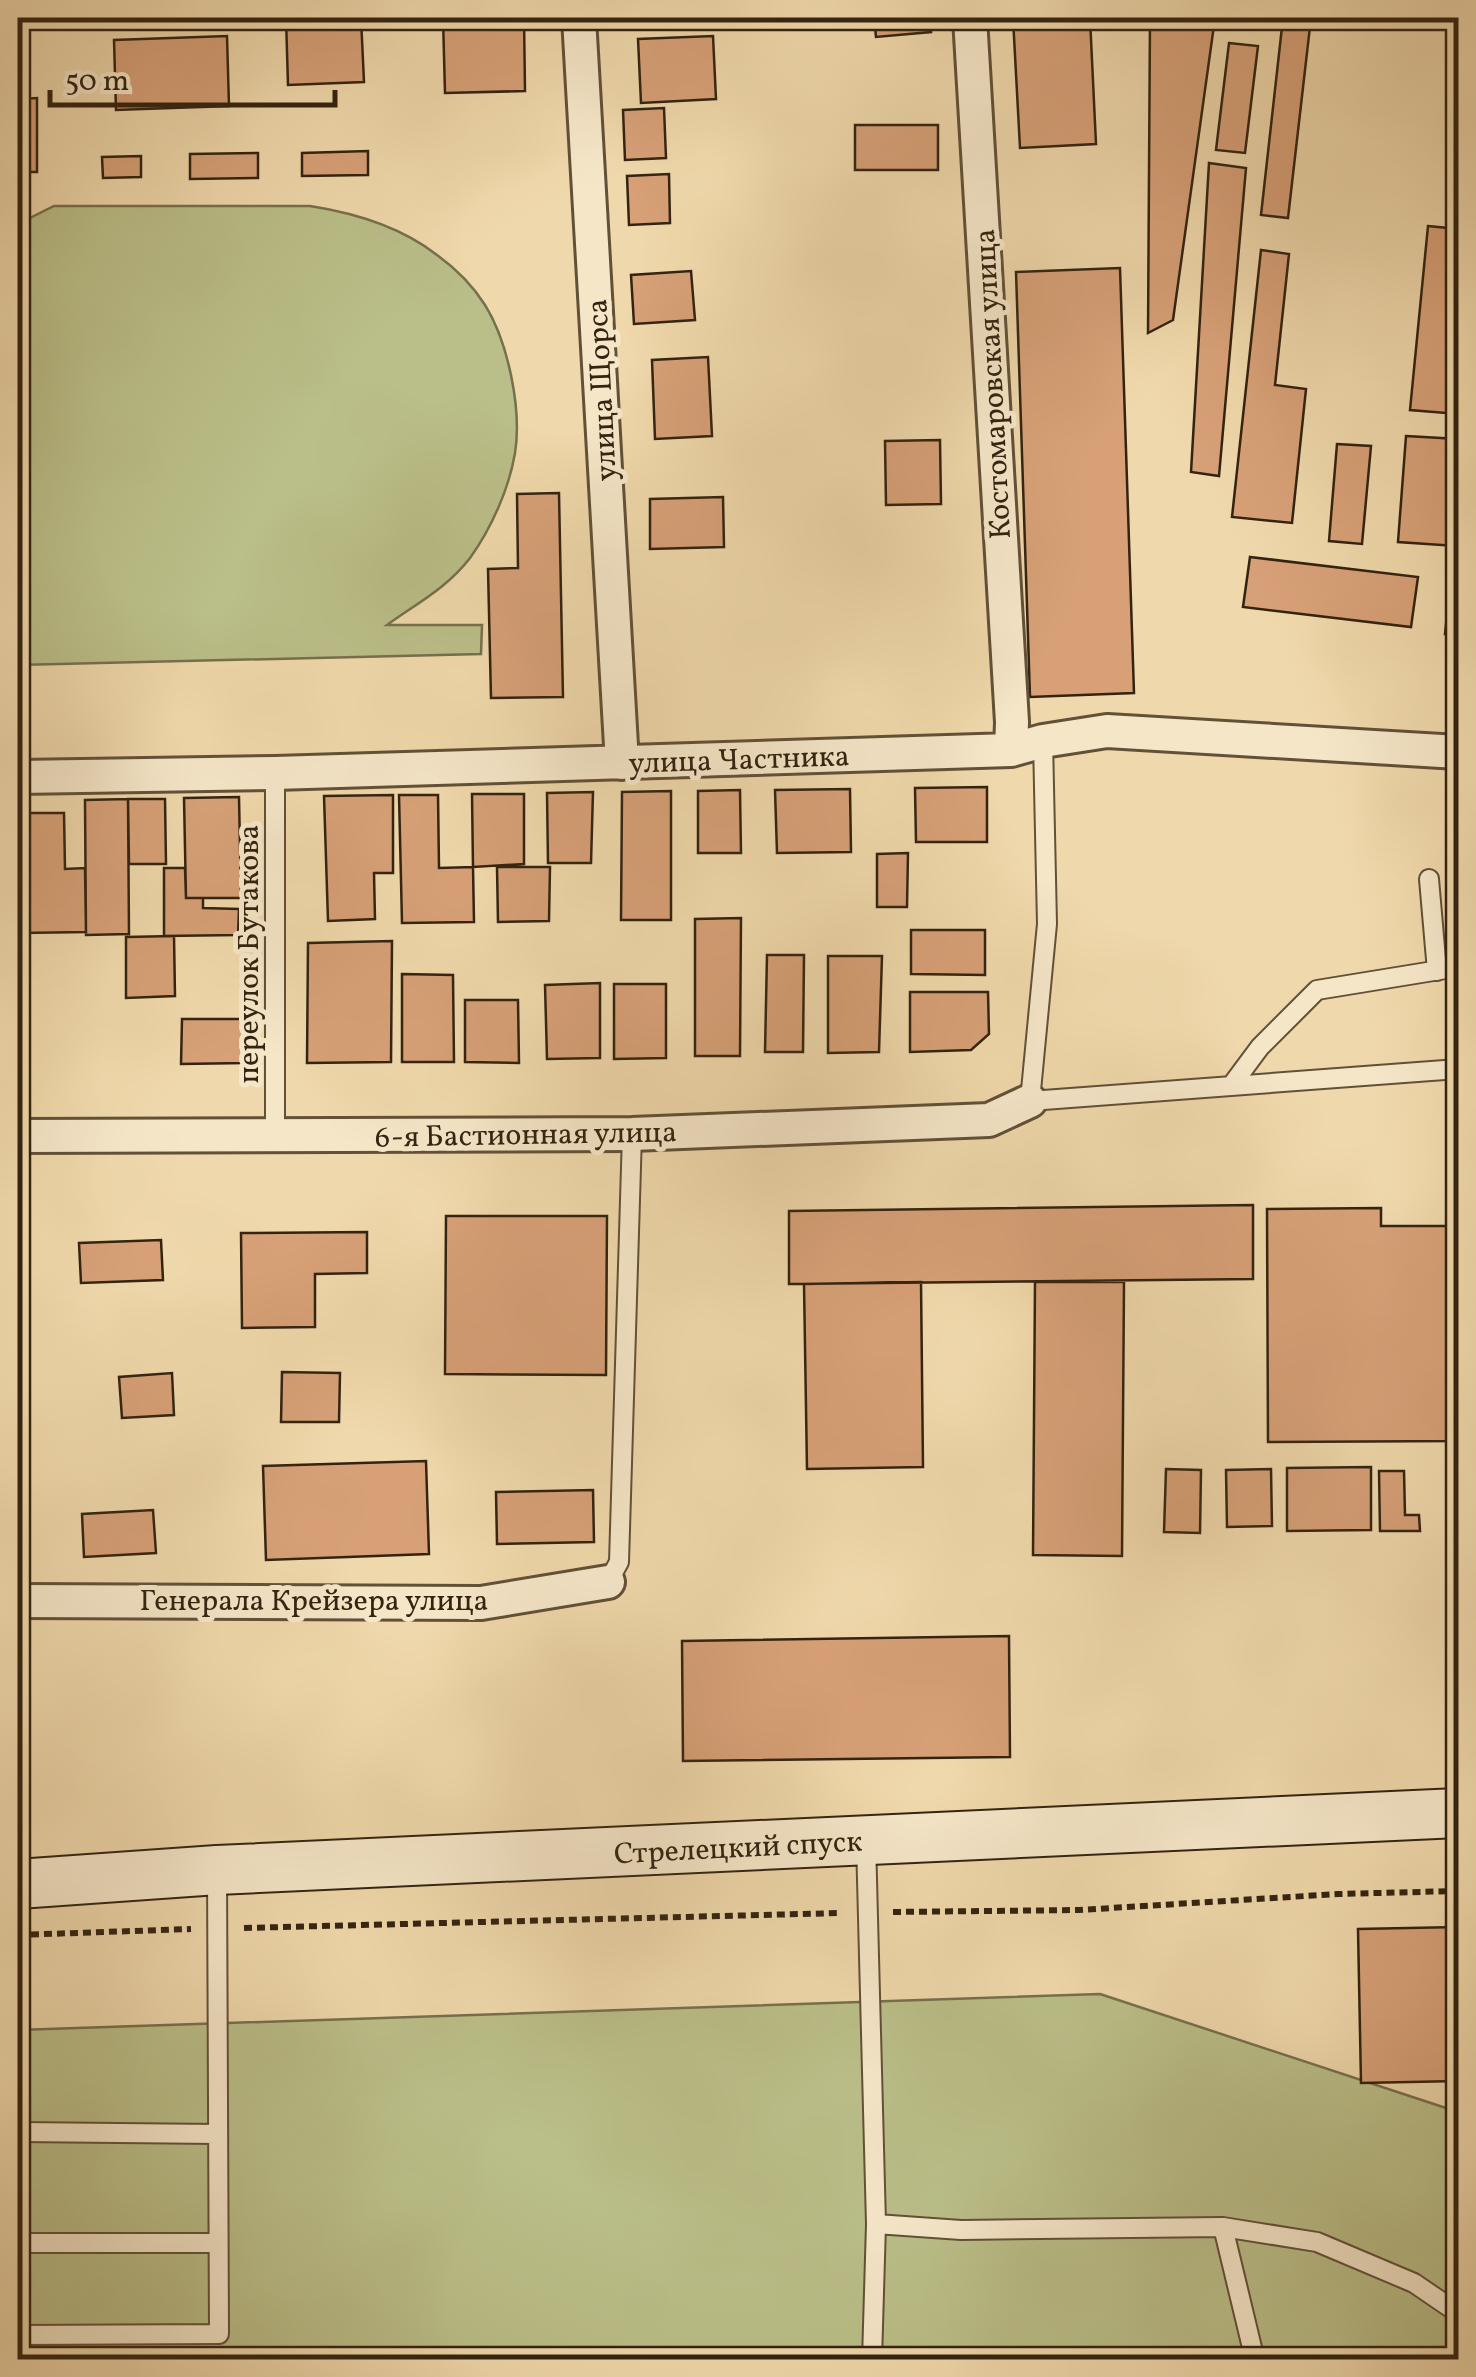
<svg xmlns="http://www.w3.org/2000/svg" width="1476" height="2377" viewBox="0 0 1476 2377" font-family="Vollkorn,serif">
	<rect width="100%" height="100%" fill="#efd8ab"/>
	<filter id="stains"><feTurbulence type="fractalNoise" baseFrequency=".002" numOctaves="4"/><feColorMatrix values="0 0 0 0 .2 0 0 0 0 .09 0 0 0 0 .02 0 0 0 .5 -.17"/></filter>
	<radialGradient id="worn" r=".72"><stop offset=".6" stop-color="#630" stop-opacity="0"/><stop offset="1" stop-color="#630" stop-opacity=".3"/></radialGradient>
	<path fill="#babe88" stroke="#76704c" stroke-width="2.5" d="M 54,206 L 310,206 C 355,213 400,226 437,255 C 455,268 473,286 485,305 C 508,342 522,409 515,453 C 509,489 491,529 470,558 C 447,588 416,604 387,625 L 482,625 L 481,654 L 18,665 L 18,224 Z
		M 1100,1994 L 1458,2112 L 1458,2359 L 18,2359 L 18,2030 Z"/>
	<path fill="#d7a077" stroke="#332311" stroke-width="2.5" d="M 286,18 L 361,18 L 364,82 L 288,85 Z
		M 443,18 L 524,18 L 525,91 L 445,93 Z
		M 874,18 L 930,18 L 931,32 L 876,37 Z
		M 1013,18 L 1090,18 L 1096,144 L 1020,148 Z
		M 1150,18 L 1215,18 L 1173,320 L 1148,333 Z
		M 1283,18 L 1311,18 L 1288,218 L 1261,215 Z
		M 227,36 L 229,106 L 116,110 L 114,40 Z
		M 713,36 L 716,99 L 641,103 L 638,39 Z
		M 1229,43 L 1258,46 L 1245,153 L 1216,150 Z
		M 37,98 L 37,172 L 18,172 L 18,99 Z
		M 664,108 L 666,158 L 625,160 L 623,110 Z
		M 855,125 L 938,125 L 938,170 L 855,170 Z
		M 368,151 L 368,175 L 302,176 L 302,153 Z
		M 258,153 L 258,178 L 190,179 L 190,154 Z
		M 141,156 L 141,177 L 103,178 L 102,157 Z
		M 1209,163 L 1246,168 L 1219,476 L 1191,472 Z
		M 669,174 L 670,223 L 629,225 L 627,176 Z
		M 1428,226 L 1458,229 L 1458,414 L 1410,410 Z
		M 1261,250 L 1289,254 L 1275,385 L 1306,389 L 1292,523 L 1232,517 Z
		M 1120,268 L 1134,693 L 1030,697 L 1016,272 Z
		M 691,271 L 695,320 L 634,324 L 631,275 Z
		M 708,357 L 712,436 L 655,439 L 652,360 Z
		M 1406,436 L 1458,439 L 1458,519 L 1456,546 L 1398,542 Z
		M 940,440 L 941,504 L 886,505 L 885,441 Z
		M 1337,444 L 1371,446 L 1362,544 L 1329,541 Z
		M 559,493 L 563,697 L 491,698 L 488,569 L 518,568 L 517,494 Z
		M 723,497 L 724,547 L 650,549 L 650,499 Z
		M 1250,557 L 1418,577 L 1411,627 L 1243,607 Z
		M 1451,577 L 1458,578 L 1458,635 L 1445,634 Z
		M 987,787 L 987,842 L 916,842 L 915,788 Z
		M 850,789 L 851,852 L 777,853 L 775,790 Z
		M 740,790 L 741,853 L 698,853 L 698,791 Z
		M 671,791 L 671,920 L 621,920 L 622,792 Z
		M 593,792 L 591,863 L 548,863 L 547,793 Z
		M 472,794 L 524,794 L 524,864 L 473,867 Z
		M 393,795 L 393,873 L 374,873 L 375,919 L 328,921 L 324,796 Z
		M 399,795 L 438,795 L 439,868 L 473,867 L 474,922 L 402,923 Z
		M 239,797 L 241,898 L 186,898 L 184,798 Z
		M 128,799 L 165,799 L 166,864 L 129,864 Z
		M 128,799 L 129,934 L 86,935 L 85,800 Z
		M 18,813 L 64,813 L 65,869 L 85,868 L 86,932 L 21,933 Z
		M 908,853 L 907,907 L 877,907 L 877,854 Z
		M 497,867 L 550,867 L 549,921 L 498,922 Z
		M 164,868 L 185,868 L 186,898 L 203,898 L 203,908 L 239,909 L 238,935 L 164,936 Z
		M 741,918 L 740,1056 L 695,1056 L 695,919 Z
		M 911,930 L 985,930 L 985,975 L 911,974 Z
		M 174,936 L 175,996 L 126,998 L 126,937 Z
		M 392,941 L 391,1062 L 307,1063 L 308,943 Z
		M 767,955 L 804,955 L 803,1052 L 765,1052 Z
		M 828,956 L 882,956 L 879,1052 L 828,1053 Z
		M 402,974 L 453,975 L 454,1062 L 402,1062 Z
		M 600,983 L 600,1058 L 547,1059 L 545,985 Z
		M 614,984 L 666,984 L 666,1058 L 614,1059 Z
		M 910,992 L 988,992 L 989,1034 L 971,1050 L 910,1052 Z
		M 465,1000 L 518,1000 L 519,1063 L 465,1062 Z
		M 182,1019 L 246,1019 L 245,1063 L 181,1064 Z
		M 1253,1205 L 1253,1279 L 789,1284 L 789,1211 Z
		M 1381,1208 L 1381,1226 L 1458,1226 L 1458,1441 L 1268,1442 L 1267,1209 Z
		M 446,1216 L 607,1216 L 606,1375 L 445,1374 Z
		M 367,1232 L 367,1273 L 315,1274 L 315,1327 L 242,1328 L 241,1233 Z
		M 161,1240 L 163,1280 L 81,1283 L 79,1243 Z
		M 921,1282 L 923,1467 L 807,1469 L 804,1284 Z
		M 1035,1282 L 1124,1282 L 1122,1556 L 1033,1555 Z
		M 282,1372 L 340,1373 L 339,1422 L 281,1422 Z
		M 172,1373 L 174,1415 L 122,1418 L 119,1377 Z
		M 426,1461 L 429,1554 L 266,1560 L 263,1466 Z
		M 1371,1467 L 1371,1530 L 1287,1531 L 1287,1468 Z
		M 1166,1469 L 1201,1470 L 1200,1533 L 1164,1532 Z
		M 1271,1469 L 1272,1526 L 1227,1527 L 1226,1470 Z
		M 1379,1471 L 1404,1471 L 1405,1515 L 1419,1515 L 1420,1531 L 1380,1531 Z
		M 593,1490 L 594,1542 L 497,1544 L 496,1492 Z
		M 153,1510 L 156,1553 L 84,1557 L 82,1514 Z
		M 1009,1636 L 1010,1757 L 683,1761 L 682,1641 Z
		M 1458,1927 L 1458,2081 L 1361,2083 L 1358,1929 Z"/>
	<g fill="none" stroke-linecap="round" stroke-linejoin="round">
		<defs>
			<path id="lane" d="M 1043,741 L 1047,924 L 1030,1101 L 1458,1069
				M 1429,879 L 1437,971
				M 1231,1086 L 1260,1047 L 1317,990 L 1458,967
				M 275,1136 L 275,773
				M 608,1582 L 619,1562 L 632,1134
				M 866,1841 L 876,2224 L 872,2360
				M 18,2132 L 218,2134
				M 876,2224 L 961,2230 L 1223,2227 L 1317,2242 L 1414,2283 L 1458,2313
				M 1223,2227 L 1255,2360
				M 18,2243 L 218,2243
				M 18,2335 L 219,2334 L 217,1871"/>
			<path id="street" d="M 579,18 L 622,763
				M 970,18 L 1012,722 L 1011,750
				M 18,777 L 275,773 L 1011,750 L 1043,741 L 1107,731 L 1458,752
				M 18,1136 L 632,1134 L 989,1120 L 1030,1101
				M 18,1601 L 481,1603 L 608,1582"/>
			<path id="secondary" d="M 18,1884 L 217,1870 L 1458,1813"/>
		</defs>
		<use href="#lane" stroke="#625038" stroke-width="22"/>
		<use href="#street" stroke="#625038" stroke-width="38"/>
		<use href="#secondary" stroke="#332311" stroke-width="52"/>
		<path stroke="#332311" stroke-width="6" stroke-dasharray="8 5" stroke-linecap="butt" d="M 893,1912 L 1079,1910 L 1338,1894 L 1458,1891
			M 244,1928 L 841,1913
			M 18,1935 L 191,1929"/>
		<use href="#lane" stroke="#f5e6c8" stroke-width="18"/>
		<use href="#street" stroke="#f5e6c8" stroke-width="32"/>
		<use href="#secondary" stroke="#f5e6c8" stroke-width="48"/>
	</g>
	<g text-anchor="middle" stroke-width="10" stroke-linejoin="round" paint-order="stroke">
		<g font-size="30" fill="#332311" stroke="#f5e6c8">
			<text transform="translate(992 384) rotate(-93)" y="10">Костомаровская улица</text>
			<text transform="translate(601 390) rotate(-93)" y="10">улица Щорса</text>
			<text transform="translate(739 759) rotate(-2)" y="10">улица Частника</text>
			<text transform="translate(248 954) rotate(-90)" y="10">переулок Бутакова</text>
			<text transform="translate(526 1134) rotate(-1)" y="10">6-я Бастионная улица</text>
			<text x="314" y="1610">Генерала Крейзера улица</text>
			<text transform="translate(738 1847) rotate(-3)" y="10">Стрелецкий спуск</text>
		</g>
	</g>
	<rect width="1476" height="2377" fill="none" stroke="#efd8ab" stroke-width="60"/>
	<rect x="20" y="20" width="1436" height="2337" fill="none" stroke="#332311" stroke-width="5"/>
	<rect x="30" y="30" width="1416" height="2317" fill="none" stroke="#332311" stroke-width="2.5"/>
	<path d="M50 90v15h285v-15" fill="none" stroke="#332311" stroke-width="5"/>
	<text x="65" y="90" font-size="30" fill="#332311" stroke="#f5e6c8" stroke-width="8" paint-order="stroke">50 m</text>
	<rect width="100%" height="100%" filter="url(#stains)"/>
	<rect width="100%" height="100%" fill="url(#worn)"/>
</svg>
